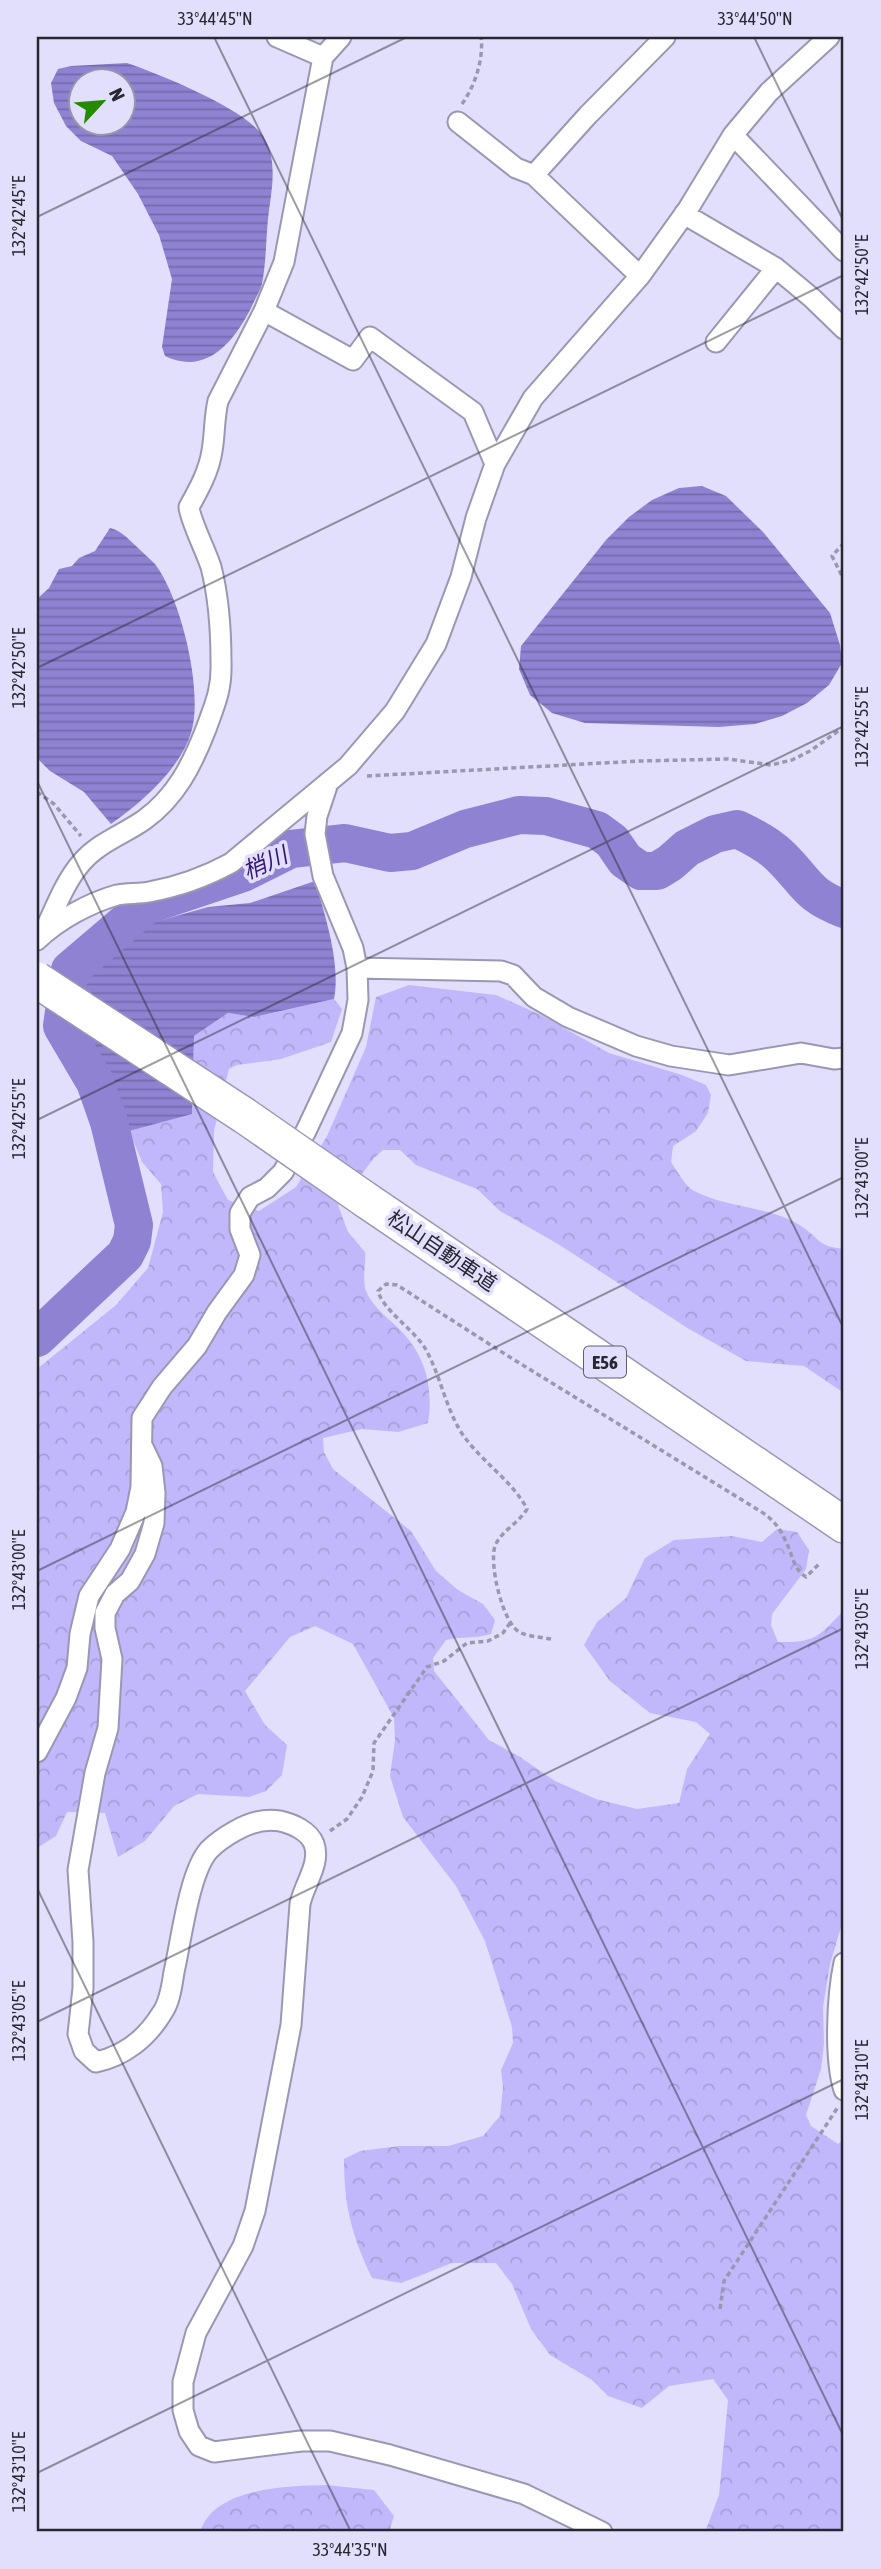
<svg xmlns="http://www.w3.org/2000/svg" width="881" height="2569" viewBox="0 0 881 2569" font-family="'Asap Condensed','Noto Sans JP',sans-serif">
	<defs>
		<pattern id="forest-crowns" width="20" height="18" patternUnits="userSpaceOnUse" patternTransform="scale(1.75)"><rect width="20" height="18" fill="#c1b8fc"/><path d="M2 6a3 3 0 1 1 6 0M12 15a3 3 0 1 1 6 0" fill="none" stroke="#a69ed8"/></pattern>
		<pattern id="water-rules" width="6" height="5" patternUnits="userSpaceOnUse" patternTransform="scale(1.75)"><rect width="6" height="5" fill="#8f82d2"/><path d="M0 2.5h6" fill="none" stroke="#756aab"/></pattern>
	</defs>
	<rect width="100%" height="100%" fill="#e2dffc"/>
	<path fill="url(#forest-crowns)" d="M 409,985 L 496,995 L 539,1014 L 609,1053 L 682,1075 L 706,1085 L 711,1095 L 708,1113 L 696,1131 L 673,1146 L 671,1162 C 677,1171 685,1186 694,1191 C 727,1208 767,1206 798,1224 C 820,1237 815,1246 844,1249 L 844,1393 L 804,1366 L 746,1361 L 689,1329 L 558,1244 L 500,1211 L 477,1189 L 416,1165 L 400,1150 L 383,1150 L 374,1158 L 338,1205 L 348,1232 L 365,1252 C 366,1263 362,1281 366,1291 C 370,1303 385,1316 394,1324 C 424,1351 434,1384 428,1423 L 398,1432 L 362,1429 L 323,1438 L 324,1452 L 333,1469 L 411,1531 L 436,1571 L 458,1590 L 483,1604 L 495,1620 L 491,1634 C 475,1639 462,1636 446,1640 L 433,1658 L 434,1671 L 489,1740 L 520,1757 L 555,1781 L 596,1799 L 637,1809 L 679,1803 L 687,1769 L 710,1734 L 696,1722 L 650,1713 L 610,1681 L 584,1645 L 597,1622 L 626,1598 L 645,1558 L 674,1540 L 732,1536 L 762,1542 L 777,1529 L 797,1532 L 809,1550 L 806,1569 L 772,1614 L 771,1625 L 778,1642 C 816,1643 819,1636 844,1610 L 844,1917 L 830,1964 L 823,2007 L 824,2043 L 821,2069 L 806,2115 L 811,2126 L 838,2144 L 844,2139 L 844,2532 L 705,2532 L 719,2495 L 728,2400 L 713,2379 L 669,2386 L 642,2408 L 608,2396 L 592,2380 L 550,2355 L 531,2329 L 512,2284 L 496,2263 L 452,2263 L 401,2283 L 372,2278 C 352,2236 344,2207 344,2159 L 360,2151 L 400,2146 L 448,2146 L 483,2136 L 500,2116 L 503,2087 L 501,2070 L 513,2043 L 512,2027 L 485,1941 L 456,1886 L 403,1817 L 390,1776 L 395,1740 L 394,1718 L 353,1644 L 315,1626 L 290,1637 L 245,1691 L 265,1725 L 287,1745 L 282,1775 L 266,1791 L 249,1797 L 198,1794 L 174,1806 L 145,1841 L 118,1857 L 105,1813 L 67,1812 L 56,1836 L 37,1848 L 37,1369 L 116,1305 L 148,1268 L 163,1212 L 161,1184 L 142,1162 L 129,1131 L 192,1113 L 194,1036 L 228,1013 L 254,1017 L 334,999 L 342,1009 L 331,1042 L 281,1059 L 237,1065 L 229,1069 L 214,1131 L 213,1172 L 228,1200 L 259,1211 L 296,1187 L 327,1136 L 366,1047 L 376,997 Z
		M 326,2485 L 374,2490 L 394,2516 L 389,2532 L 200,2532 C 214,2487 287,2486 326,2485 Z"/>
	<path fill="url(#water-rules)" fill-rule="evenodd" d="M 127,63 C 159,74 244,108 263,136 C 279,161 271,192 268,219 C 266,240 266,263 262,284 C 260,292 254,300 251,308 C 234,342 206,376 165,356 L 162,347 L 172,279 L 159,235 L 138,194 L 112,156 L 81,141 L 66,126 L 54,103 L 51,83 L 58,69 L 71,66 ZM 80,80 L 122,80 L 122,122 L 80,122 Z
		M 702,486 L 726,496 L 763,532 L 830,613 L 840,645 L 842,663 L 829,685 L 807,703 L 782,716 L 755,724 L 719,727 L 585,723 L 552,713 L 530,695 L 519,669 L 521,646 L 606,540 L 629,517 L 652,500 L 679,488 Z
		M 110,528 C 122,531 127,538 136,546 C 142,552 149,558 155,564 C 181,598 204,692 191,733 C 180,769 141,803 111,824 L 84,792 L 50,771 L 37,758 L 37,599 L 49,588 L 59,569 L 72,566 L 79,558 L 95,551 Z
		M 315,881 C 325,915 341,964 334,999 L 254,1017 L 228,1013 L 194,1036 L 192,1114 L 129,1131 L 105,1073 L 82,1033 L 81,984 L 126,939 L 155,922 L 208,907 L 250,903 Z"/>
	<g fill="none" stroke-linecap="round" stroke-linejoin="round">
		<path stroke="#8f82d2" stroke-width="38" d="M 37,1338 L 125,1255 L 132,1241 L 134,1225 L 109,1122 L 95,1082 L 62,1026 L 70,970 L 145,906 L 243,873 L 291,849 L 345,843 L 390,853 L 412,851 L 465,829 L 519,815 L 546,816 L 597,830 L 612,841 L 625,860 L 641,871 L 657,871 L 670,863 L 687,848 L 715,834 L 737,829 C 752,836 768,844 780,856 C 807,882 805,894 844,909"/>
		<defs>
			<path id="minor" d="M 277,37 L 323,57
				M 341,37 L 323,57 L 284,262 L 264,311 L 353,360 L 370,337 L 473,412 L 495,464
				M 458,122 L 516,168 L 534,175 L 640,276
				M 733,135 L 844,251
				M 534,175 L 588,115 L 665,37
				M 684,214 L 776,268 L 812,298 L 844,329
				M 716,342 L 776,268
				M 44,932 C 55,909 65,881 82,862 C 98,843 124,834 144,820 C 176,797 192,765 206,729 C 215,704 222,690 221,662 C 221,630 219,598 211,567 C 206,551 190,520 189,507 C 199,489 209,471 212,451 C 215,434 214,418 218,401 L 264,311
				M 37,940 C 58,920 89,903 117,895 C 127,893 139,894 149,892 C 177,887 207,876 231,863 L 348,766 L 395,711 L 436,644 L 461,577 L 476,518 L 495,464 L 533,398 L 640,276 L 688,209 L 733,135 L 769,92 L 829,37
				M 357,968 L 501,971 L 513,975 L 534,997 L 568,1017 L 636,1046 L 671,1056 L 729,1065 L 801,1053 L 834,1059 L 844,1058
				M 142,1445 L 152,1466 L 155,1493 L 154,1523 L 145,1554 L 130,1581 L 115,1594 L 105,1613 L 105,1628 L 112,1659 L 108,1728 L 95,1773 L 78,1870 L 83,1942 L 83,1988 L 78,2034 L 84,2051 L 96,2062 C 124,2056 147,2038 162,2013 C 170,2002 172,1985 174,1972 C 181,1942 189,1872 209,1850 C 216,1843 226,1836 235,1831 C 249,1823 264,1818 280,1821 C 293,1824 309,1831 314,1844 C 321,1864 304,1884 300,1904 L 291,2025 L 255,2211 L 243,2246 L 196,2333 L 183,2382 L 183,2410 L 189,2431 L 199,2446 L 214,2452 L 301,2441 L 330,2441 L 390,2455 L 524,2494 L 602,2532
				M 37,1752 L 66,1698 L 77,1668 L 80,1634 L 89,1596 L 120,1549 L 136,1512 L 141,1487 L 142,1418 L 162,1387 L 197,1346 L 217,1312 L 244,1275 L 250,1255 L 240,1229 L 240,1213 L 250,1197 L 267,1188 L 283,1172 L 306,1131 L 352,1033 L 358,1000 L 357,968 L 353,948 L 323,876 L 315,834 L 317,816 L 327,786
				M 844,1963 C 837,1996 834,2058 844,2090"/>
			<path id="motorway" d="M 366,1200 L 844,1525"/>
		</defs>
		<use href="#minor" stroke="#9a97b3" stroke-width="23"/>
		<use href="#motorway" stroke="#9a97b3" stroke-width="38"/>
		<path stroke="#9a98ae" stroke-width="3.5" stroke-dasharray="5 3.5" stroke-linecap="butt" d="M 462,104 C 475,86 484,58 481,37
			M 844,543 L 832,556 L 844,580
			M 367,776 L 639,761 L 728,759 L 771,765 L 792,760 L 810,751 L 844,727
			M 37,792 L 54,804 L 81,836
			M 551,1639 C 541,1637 529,1637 519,1632 C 502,1621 489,1564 495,1546 C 501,1531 519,1523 527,1509 C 513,1481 479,1460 461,1432 C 445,1406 440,1374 425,1348 C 413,1329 383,1310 378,1291 L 386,1284 L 397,1285 L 508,1356 L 760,1511 C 773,1519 780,1528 786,1542 C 793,1555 793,1569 806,1577 L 819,1564
			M 330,1831 L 347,1819 L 362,1797 L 373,1771 L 374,1743 L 427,1667 L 444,1661 L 467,1643 L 488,1641 L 503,1633 L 510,1623
			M 720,2309 L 724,2281 L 838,2107"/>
		<use href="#minor" stroke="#fff" stroke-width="19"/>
		<use href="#motorway" stroke="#fff" stroke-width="35"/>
		<defs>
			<path id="motorway-bridge" d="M 37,980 L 245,1116 L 366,1200"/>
		</defs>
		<use href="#motorway-bridge" stroke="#9a97b3" stroke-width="38" stroke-linecap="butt"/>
		<use href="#motorway-bridge" stroke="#fff" stroke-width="35"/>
	</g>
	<path fill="none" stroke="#272631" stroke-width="2" stroke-opacity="0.45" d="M 214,37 L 844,1329M 754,37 L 844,222M 37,217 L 407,37M 37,668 L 844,275M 37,781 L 844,2437M 37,1120 L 844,726M 37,1571 L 844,1177M 37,1888 L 351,2532M 37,2022 L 844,1628M 37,2473 L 844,2079M 841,2532 L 844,2531"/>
	<g text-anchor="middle" stroke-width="7" stroke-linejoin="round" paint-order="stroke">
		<rect fill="#e2dffc" stroke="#5f5e6e" stroke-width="2" x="584" y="1346.5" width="42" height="31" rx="5"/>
		<g font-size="19" font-weight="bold" fill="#272631">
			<text x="605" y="1369">E56</text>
		</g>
		<g font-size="21" fill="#272631" stroke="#e2dffc">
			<text transform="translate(442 1251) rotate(34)" y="7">松山自動車道</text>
		</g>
		<g font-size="23" font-style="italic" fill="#351574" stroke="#e2dffc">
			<text transform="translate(265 863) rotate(-24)" y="8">梢川</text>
		</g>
	</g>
	<rect width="881" height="2569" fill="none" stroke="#e2dffc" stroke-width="77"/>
	<g transform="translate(102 102) rotate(64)"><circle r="33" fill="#e2dffc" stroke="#9795ab" stroke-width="2"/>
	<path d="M0-5L12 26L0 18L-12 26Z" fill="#268a00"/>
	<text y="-10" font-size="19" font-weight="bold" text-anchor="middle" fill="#272631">N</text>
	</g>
	<rect x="38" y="38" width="804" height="2492" fill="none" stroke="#272631" stroke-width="2.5"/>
	<g font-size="18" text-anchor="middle" fill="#272631">
		<text x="215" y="25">33°44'45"N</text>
		<text x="755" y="25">33°44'50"N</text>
		<text transform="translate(19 216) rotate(-90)" y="6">132°42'45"E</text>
		<text transform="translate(862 275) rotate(-90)" y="6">132°42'50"E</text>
		<text transform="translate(19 668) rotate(-90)" y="6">132°42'50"E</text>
		<text transform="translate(862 727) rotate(-90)" y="6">132°42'55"E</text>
		<text transform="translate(19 1119) rotate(-90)" y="6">132°42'55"E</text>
		<text transform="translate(862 1178) rotate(-90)" y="6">132°43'00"E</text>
		<text transform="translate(19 1570) rotate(-90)" y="6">132°43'00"E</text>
		<text transform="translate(862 1629) rotate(-90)" y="6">132°43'05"E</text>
		<text transform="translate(19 2021) rotate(-90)" y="6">132°43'05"E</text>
		<text transform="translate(862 2080) rotate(-90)" y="6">132°43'10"E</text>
		<text transform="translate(19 2472) rotate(-90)" y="6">132°43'10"E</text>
		<text x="350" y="2556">33°44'35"N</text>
	</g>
</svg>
